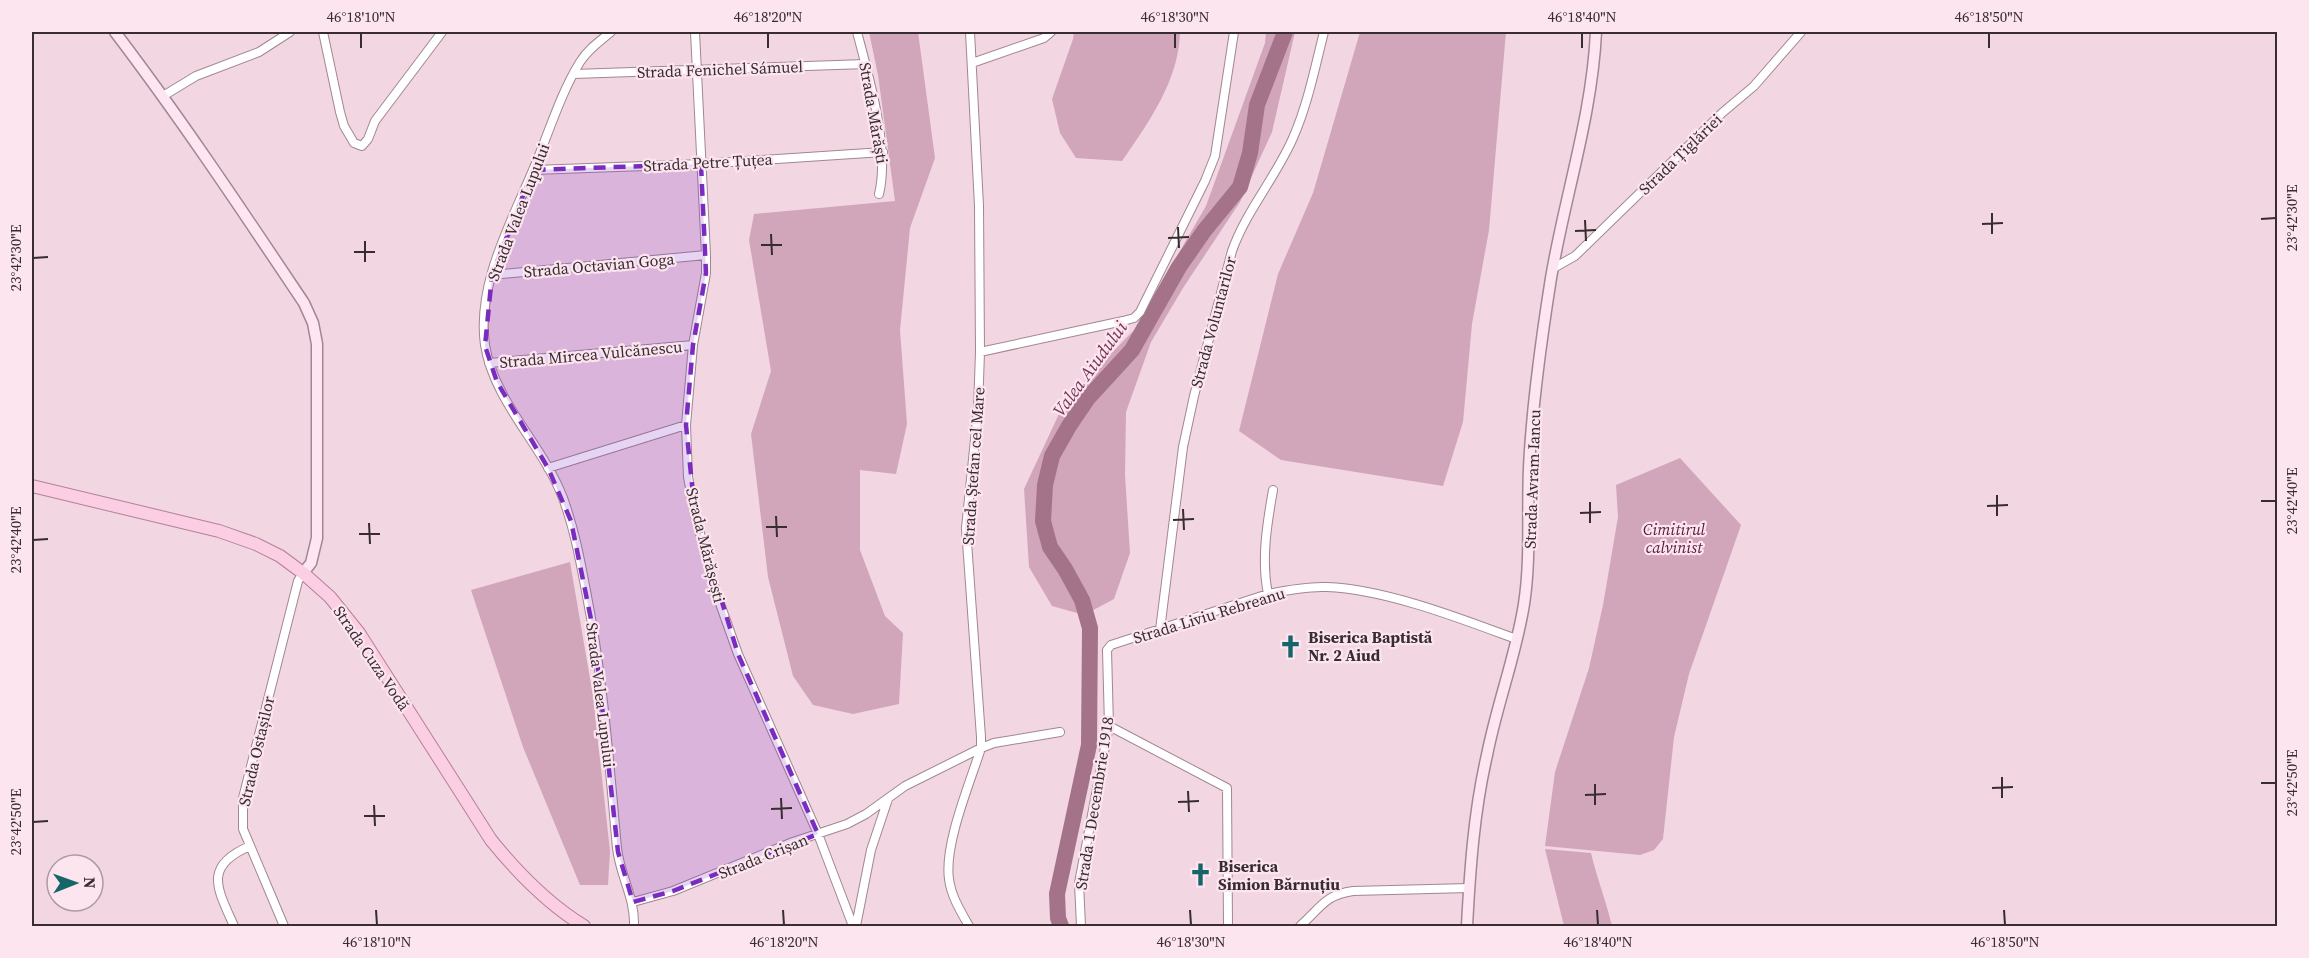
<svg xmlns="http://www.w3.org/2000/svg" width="2309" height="958" viewBox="0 0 2309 958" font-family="'Source Serif 4',serif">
	<rect width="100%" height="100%" fill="#f2d6e2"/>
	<path fill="#d1a6ba" d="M 869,32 L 918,32 L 935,158 L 910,228 L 900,330 L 907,424 L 896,474 L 860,470 L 860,550 L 885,616 L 903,633 L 899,704 L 853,714 L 813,705 L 793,676 L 768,577 L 751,434 L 771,371 L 749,240 L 754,214 L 895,201 L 878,75 Z
		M 1074,32 L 1180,32 C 1179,80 1149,122 1122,161 L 1076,158 L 1060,133 L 1052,99 L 1073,39 Z
		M 1266,32 L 1295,32 L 1272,132 L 1240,202 L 1183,288 L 1151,342 L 1126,412 L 1125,475 L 1130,553 L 1114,599 L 1084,615 L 1052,606 L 1029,567 L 1024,489 L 1065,401 L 1134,330 L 1206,206 L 1265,43 Z
		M 1360,32 L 1506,32 L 1489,230 L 1472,324 L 1463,422 L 1443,486 L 1281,460 L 1239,431 L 1278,274 L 1313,193 Z
		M 1680,458 L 1741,525 L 1689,674 L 1674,737 L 1663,839 L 1654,850 L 1640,855 L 1545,846 L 1555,772 L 1589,668 L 1603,605 L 1618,517 L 1616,485 Z
		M 570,562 L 593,696 L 610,851 L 608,885 L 580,885 L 523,747 L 471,590 Z
		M 1545,849 L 1591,853 C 1597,878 1606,901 1612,926 L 1564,926 Z"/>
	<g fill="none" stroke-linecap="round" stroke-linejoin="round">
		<path stroke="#a4738a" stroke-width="16" d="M 1061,926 L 1058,918 L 1057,894 L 1089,745 L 1090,628 L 1082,600 L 1065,569 L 1050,547 L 1043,521 L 1045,485 L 1052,456 L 1069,426 L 1088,398 L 1132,350 L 1179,267 L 1204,231 L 1240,187 L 1250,153 L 1257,105 L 1285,32"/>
		<defs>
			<path id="street" d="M 323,32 L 340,112 L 344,126 L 354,143 L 362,146 L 368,139 L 375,121 L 442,32
				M 611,32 C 600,41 588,49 580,62 C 562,91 551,126 538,158 C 515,216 476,281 485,345 C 494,402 543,445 563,498 C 574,528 580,559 586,591 C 603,676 609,761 617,848 C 620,876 635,897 634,926
				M 695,32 L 706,255 L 706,273 L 693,345 L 686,425 L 688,477 L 695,514 L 713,584 L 738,654 L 818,834 L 853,926
				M 857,32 C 869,77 890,149 879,194
				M 972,63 L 1044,38 L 1051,32
				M 574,74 L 866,64
				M 163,96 L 196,76 L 259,52 L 290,32
				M 533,170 L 701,164 L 883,152
				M 1552,269 L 1575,256 L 1722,113 L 1754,86 L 1801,32
				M 492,275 L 706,255
				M 980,352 L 1123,321 L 1134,318 L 1140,312 L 1205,181 L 1215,156 L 1234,32
				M 489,363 L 693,345
				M 548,468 L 686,425
				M 1268,594 C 1261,560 1267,524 1273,490
				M 1160,630 L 1183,447 L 1194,396 L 1232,251 C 1246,211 1276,177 1293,138 C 1308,104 1315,67 1324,32
				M 1109,726 L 1227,788 L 1228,926
				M 633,902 L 673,891 L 793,842 L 847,824 L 866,814 L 905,786 L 981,748 L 994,743 L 1060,732
				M 234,926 C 217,888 203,866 250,846
				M 284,926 L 243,829 L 243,798 L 298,581 L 303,573
				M 856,926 L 871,850 L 888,799
				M 969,926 C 961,912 951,896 949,879 C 944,844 970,783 981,748 L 981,737 L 966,528 L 978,410 L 980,352 L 979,206 L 970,32
				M 1081,926 L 1079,883 L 1109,726 L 1107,650 L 1111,645 L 1268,594 C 1287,590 1307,586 1327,587 C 1385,589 1462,619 1516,639
				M 1300,926 C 1320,909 1324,895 1353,891 L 1469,888"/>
			<path id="secondary" d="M 115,32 C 182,120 243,212 304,303 L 313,323 L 317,344 L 317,538 L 311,563 L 303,573
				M 1467,926 C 1470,869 1474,811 1487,755 C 1497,704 1516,655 1524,604 C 1531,559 1527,514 1529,468 C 1532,404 1541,341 1551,278 C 1565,195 1592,116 1596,32"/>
			<path id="primary" d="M 32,486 L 219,531 L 256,544 L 280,556 L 303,573 L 330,597 L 359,633 L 491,840 C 517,872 548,904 584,926"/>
		</defs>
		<use href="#street" stroke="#a18792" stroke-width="10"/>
		<use href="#secondary" stroke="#a18792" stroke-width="13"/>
		<use href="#primary" stroke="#b58098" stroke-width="14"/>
		<use href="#street" stroke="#fff" stroke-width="8"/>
		<use href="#secondary" stroke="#fde6f1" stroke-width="10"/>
		<use href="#primary" stroke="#fbcee3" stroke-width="12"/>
	</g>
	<path fill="#7b2cbf" fill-opacity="0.2" stroke="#7b2cbf" stroke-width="4.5" stroke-dasharray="12 8" stroke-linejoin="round" d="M 701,164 L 706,273 L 693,345 L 686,425 L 695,514 L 738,654 L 818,834 L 673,891 L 633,902 L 618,852 L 594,634 L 571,521 L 548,468 L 497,382 L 485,346 L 492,275 L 533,170 Z"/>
	<path fill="none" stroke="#372d31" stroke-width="2" d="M 361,33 L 361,48M 768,33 L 768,48M 1175,33 L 1175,48M 1582,33 L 1582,48M 1989,33 L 1989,48M 1992,213 L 1992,234M 2261,219 L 2276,218M 1585,220 L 1586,241M 1982,224 L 2003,223M 1178,227 L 1179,248M 1575,231 L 1596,230M 771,234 L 772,255M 1168,238 L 1189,237M 365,241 L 365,262M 761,245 L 782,245M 354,252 L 375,252M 33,258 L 48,257M 1997,495 L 1997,516M 2261,501 L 2276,501M 1590,502 L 1590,523M 1987,506 L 2008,505M 1183,509 L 1184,530M 1580,513 L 1601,512M 776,516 L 777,537M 1173,520 L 1194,519M 369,523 L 370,544M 766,527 L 787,527M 359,534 L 380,534M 33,540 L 48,539M 2002,777 L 2002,798M 2261,783 L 2276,783M 1595,784 L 1595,805M 1992,788 L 2013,787M 1188,791 L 1189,812M 1585,795 L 1606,794M 781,798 L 782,819M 1178,802 L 1199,801M 374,805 L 375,826M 771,809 L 792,808M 364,816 L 385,816M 33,822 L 48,821M 376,910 L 377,925M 783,910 L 784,925M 1190,910 L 1191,925M 1597,910 L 1598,925M 2004,910 L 2005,925"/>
	<defs>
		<symbol id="church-bare" viewBox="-9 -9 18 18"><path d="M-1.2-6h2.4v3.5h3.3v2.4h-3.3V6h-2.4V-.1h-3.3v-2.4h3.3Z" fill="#166569" stroke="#fce5ef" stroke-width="2.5" paint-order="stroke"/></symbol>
	</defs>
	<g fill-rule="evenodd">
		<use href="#church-bare" x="1274" y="630" width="33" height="33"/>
		<use href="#church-bare" x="1184" y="858" width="33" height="33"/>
	</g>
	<g text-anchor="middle" stroke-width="4.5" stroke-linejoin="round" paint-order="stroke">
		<g font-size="16" fill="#372d31" stroke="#fce5ef">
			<text transform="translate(720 69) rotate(-2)" y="6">Strada Fenichel Sámuel</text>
			<text transform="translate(874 113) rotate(80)" y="6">Strada Mărăști</text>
			<text transform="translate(1680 154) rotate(-44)" y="6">Strada Țiglăriei</text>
			<text transform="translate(708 162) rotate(-3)" y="6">Strada Petre Țuțea</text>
			<text transform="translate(518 212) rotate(-69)" y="6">Strada Valea Lupului</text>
			<text transform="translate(599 265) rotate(-5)" y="6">Strada Octavian Goga</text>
			<text transform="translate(1213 322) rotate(-75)" y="6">Strada Voluntarilor</text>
			<text transform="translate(591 354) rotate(-5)" y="6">Strada Mircea Vulcănescu</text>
			<text transform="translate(973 466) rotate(-86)" y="6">Strada Ștefan cel Mare</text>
			<text transform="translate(1532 479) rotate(-88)" y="6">Strada Avram Iancu</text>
			<text transform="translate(706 545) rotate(76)" y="6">Strada Mărășești</text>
			<text transform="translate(1209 615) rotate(-17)" y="6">Strada Liviu Rebreanu</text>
			<text transform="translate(372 658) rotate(56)" y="6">Strada Cuza Vodă</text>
			<text transform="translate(601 695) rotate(83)" y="6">Strada Valea Lupului</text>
			<text transform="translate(256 751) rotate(-77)" y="6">Strada Ostașilor</text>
			<text transform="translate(1094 803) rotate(-81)" y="6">Strada 1 Decembrie 1918</text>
			<text transform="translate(763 856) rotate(-22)" y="6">Strada Crișan</text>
		</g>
		<g font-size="16" font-style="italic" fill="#581a3c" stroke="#fce5ef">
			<text x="1674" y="535">Cimitirul<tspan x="1674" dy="18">calvinist</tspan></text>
		</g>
		<g font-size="16" font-weight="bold" fill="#372d31" stroke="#fce5ef" text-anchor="start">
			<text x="1308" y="643">Biserica Baptistă<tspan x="1308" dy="18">Nr. 2 Aiud</tspan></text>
			<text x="1218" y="872">Biserica<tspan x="1218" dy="18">Simion Bărnuțiu</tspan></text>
		</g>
		<g font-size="18" font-style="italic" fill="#743355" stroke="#fce5ef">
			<text transform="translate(1090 369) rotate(-54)" y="6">Valea Aiudului</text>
		</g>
	</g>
	<rect width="2309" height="958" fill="none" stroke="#fce5ef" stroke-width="66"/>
	<g transform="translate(75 883) rotate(89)"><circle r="28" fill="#fce5ef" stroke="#ad9ba3" stroke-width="1.5"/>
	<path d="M0-4.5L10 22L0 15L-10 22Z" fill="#166569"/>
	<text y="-9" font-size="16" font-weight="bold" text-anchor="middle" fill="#372d31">N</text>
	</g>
	<rect x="33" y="33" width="2243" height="892" fill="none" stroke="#372d31" stroke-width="2"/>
	<g font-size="15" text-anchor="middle" fill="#372d31">
		<text x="361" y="22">46°18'10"N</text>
		<text x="768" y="22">46°18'20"N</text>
		<text x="1175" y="22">46°18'30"N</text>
		<text x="1582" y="22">46°18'40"N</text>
		<text x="1989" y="22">46°18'50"N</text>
		<text transform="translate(2292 218) rotate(-90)" y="5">23°42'30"E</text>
		<text transform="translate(16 258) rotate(-90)" y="5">23°42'30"E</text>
		<text transform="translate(2292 501) rotate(-90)" y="5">23°42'40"E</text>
		<text transform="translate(16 540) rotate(-90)" y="5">23°42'40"E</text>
		<text transform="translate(2292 783) rotate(-90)" y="5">23°42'50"E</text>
		<text transform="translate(16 822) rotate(-90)" y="5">23°42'50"E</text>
		<text x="377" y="947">46°18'10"N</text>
		<text x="784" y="947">46°18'20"N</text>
		<text x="1191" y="947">46°18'30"N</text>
		<text x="1598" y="947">46°18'40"N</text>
		<text x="2005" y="947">46°18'50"N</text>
	</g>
</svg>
